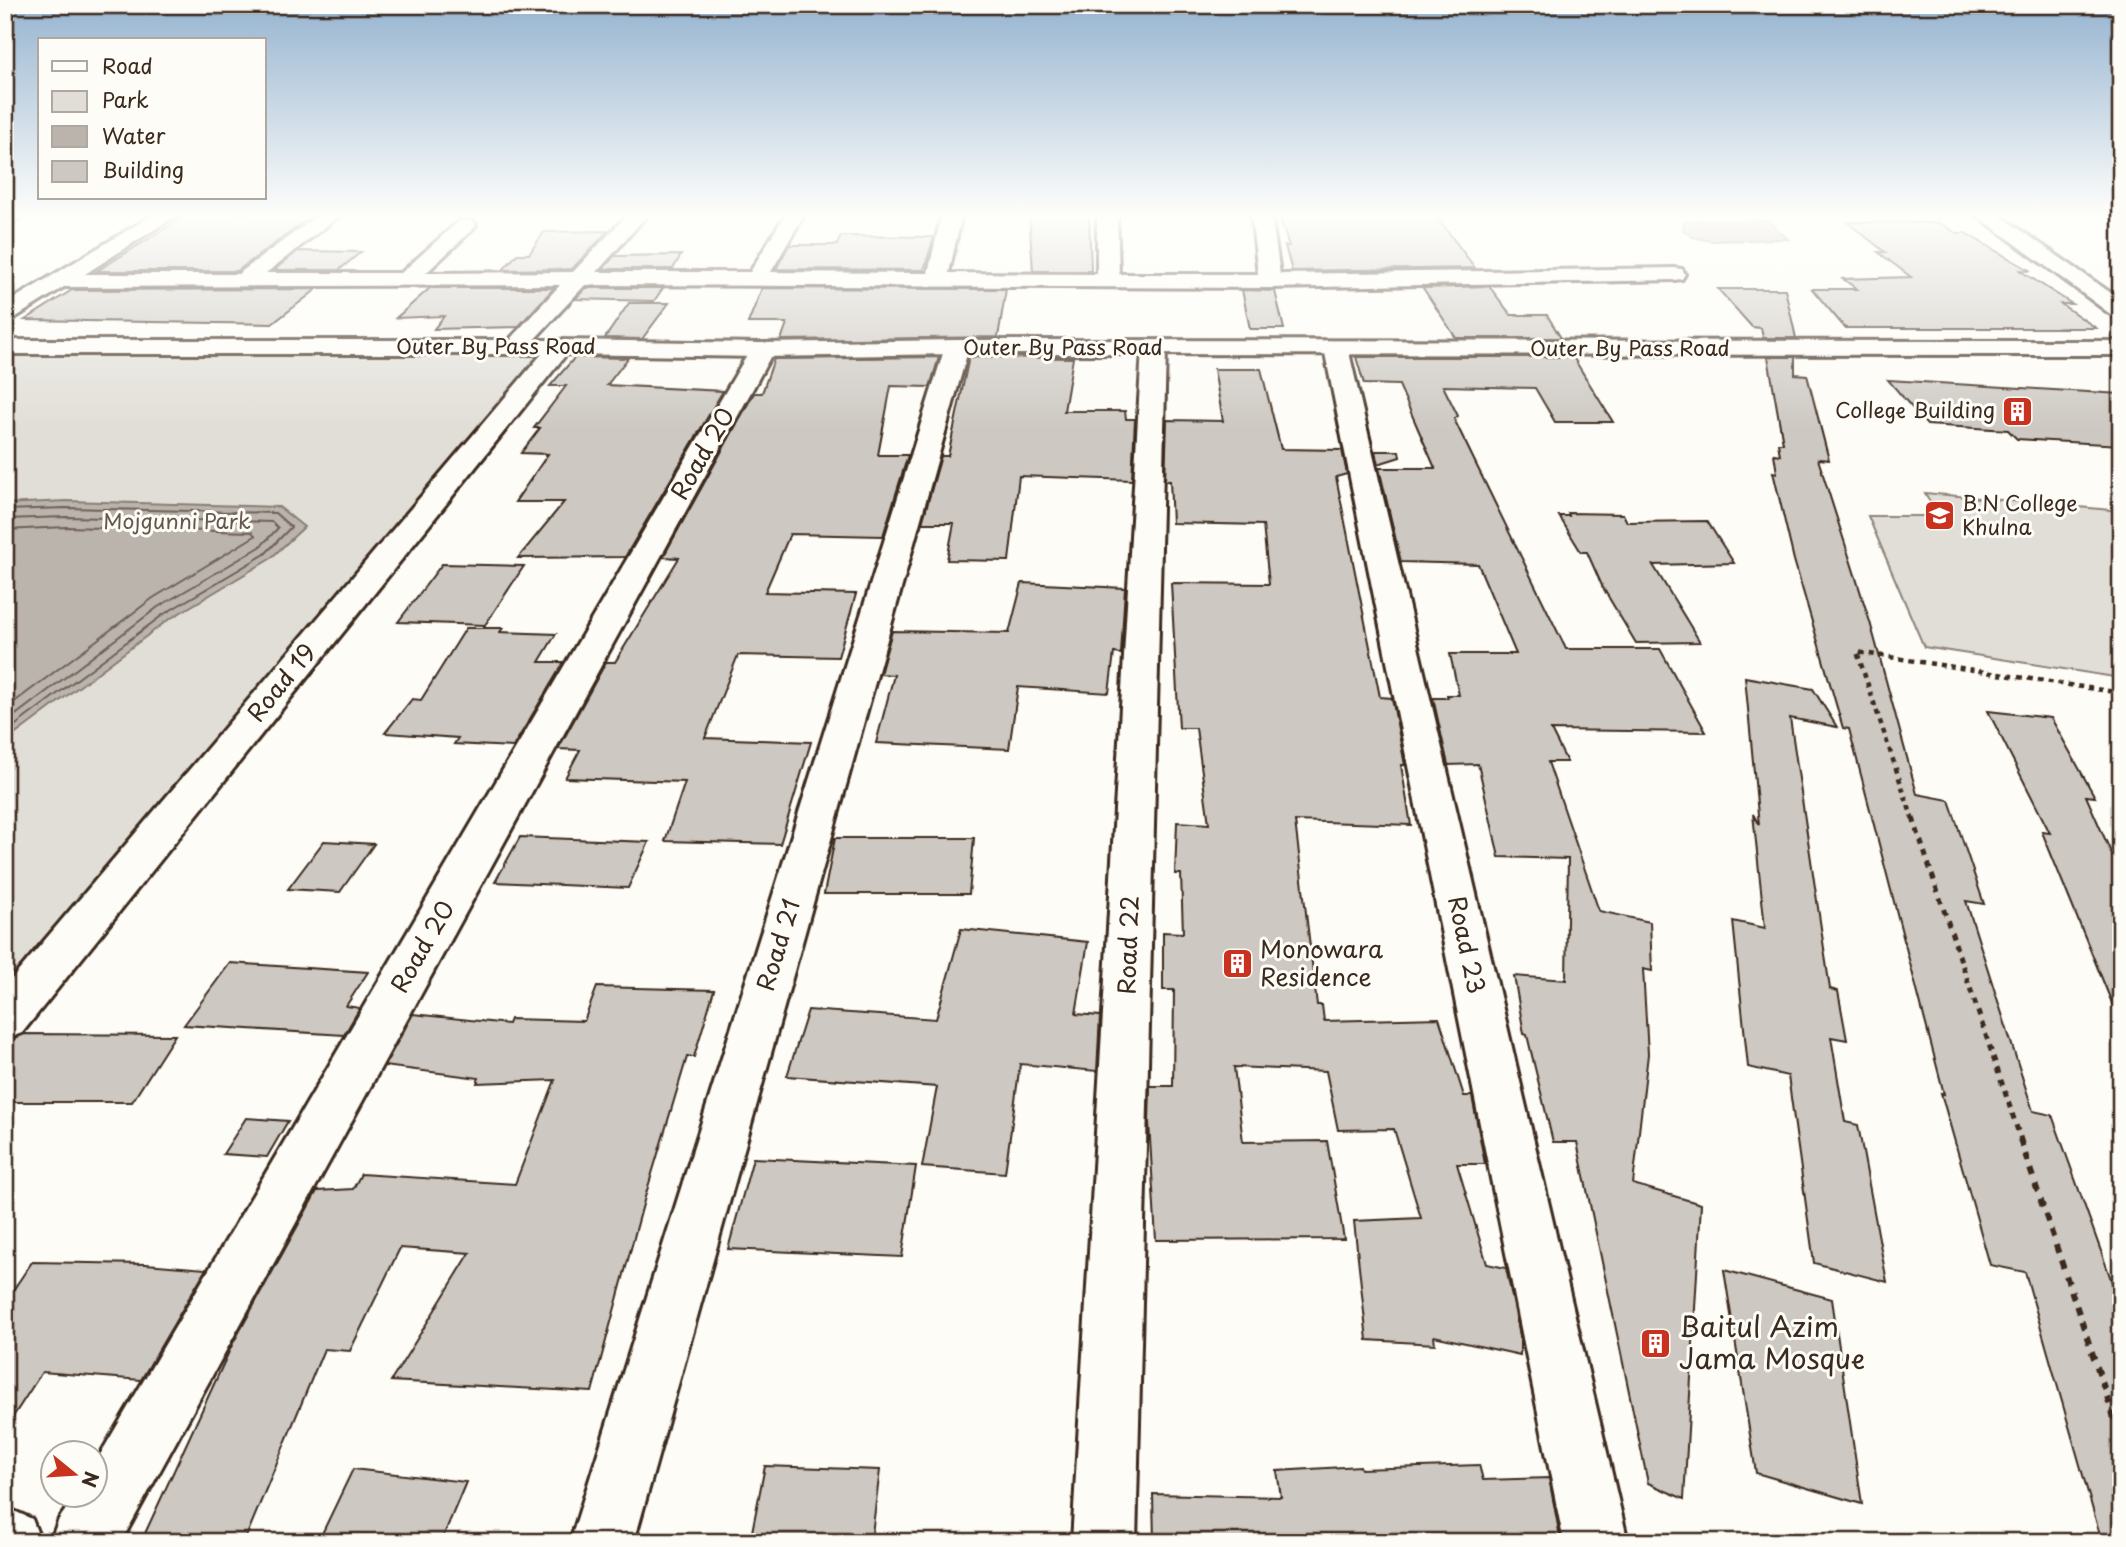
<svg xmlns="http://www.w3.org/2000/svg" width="2126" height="1547" viewBox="0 0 2126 1547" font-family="'Playpen Sans',sans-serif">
	<rect width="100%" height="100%" fill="#fdfcf7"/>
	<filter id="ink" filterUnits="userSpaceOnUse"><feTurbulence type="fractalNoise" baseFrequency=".0143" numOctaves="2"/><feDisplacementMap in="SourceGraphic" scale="14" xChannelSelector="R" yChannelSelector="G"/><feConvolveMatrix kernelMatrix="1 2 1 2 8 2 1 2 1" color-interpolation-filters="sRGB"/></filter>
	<g filter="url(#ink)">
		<path fill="#e1ded7" stroke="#8e847a" stroke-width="2" d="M 549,349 L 5,994 L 5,350 Z
			M 1925,493 L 2121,511 L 2121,678 L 1924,647 L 1868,516 L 1938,516 Z"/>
		<path fill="#bbb4ad" stroke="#887d74" stroke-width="2" d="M 1697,220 L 1768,221 L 1788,239 L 1711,241 L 1693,237 L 1683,230 L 1684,222 Z
			M 66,501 L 279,507 L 304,527 L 270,559 L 168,620 L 5,742 L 5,504 Z"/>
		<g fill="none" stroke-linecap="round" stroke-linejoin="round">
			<path stroke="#6e6157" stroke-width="2" d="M 5,510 L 66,508 L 275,513 L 291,527 L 265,554 L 164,614 L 5,733
				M 5,519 L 66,517 L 272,522 L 278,528 L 260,547 L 158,607 L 5,723
				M 5,530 L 66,527 L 252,532 L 255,536 L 153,598 L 5,709"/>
		</g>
		<path fill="#cdc8c2" stroke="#3b2a1e" stroke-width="2" d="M 190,213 L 316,213 L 237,271 L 97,271 Z
			M 1029,213 L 1089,213 L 1091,271 L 1033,271 Z
			M 1278,213 L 1434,213 L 1475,268 L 1292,271 L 1285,246 L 1289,246 Z
			M 1847,222 L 1940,223 L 1956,233 L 1965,233 L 2031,271 L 2019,270 L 2072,304 L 2061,304 L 2096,328 L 1845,328 L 1812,289 L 1857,289 L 1843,279 L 1911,277 L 1878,252 L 1885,252 Z
			M 608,231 L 572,269 L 503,270 L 517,254 L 529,254 L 544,232 Z
			M 841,236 L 934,237 L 924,270 L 776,269 L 789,245 L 837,245 Z
			M 298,251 L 361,252 L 339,270 L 274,270 Z
			M 681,255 L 673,269 L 603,269 L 614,256 Z
			M 1489,286 L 1511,315 L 1547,315 L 1561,338 L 1456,338 L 1423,288 Z
			M 430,288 L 554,288 L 518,327 L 434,329 L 444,316 L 396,318 Z
			M 586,288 L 663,288 L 654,301 L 575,299 Z
			M 762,288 L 1006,289 L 998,337 L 781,340 L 787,323 L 748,323 Z
			M 317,289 L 272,324 L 25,320 L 72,290 Z
			M 1718,289 L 1785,289 L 1796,338 L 1763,338 L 1761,328 L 1752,327 Z
			M 1242,290 L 1275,291 L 1284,329 L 1250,329 Z
			M 629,303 L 669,303 L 642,339 L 605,338 Z
			M 575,357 L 628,358 L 607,385 L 723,391 L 625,557 L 518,558 L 564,502 L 515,502 L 548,454 L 521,453 L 540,428 L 534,428 L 566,386 L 550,386 Z
			M 939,357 L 930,387 L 891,386 L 878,455 L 908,455 L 883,536 L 790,534 L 765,592 L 856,594 L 838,657 L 738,655 L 705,738 L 811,742 L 780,844 L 665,841 L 685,782 L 565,778 L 580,750 L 558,749 L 606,662 L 615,662 L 679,558 L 663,557 L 754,393 L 762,393 L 774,359 Z
			M 969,357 L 1073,358 L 1064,411 L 1125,411 L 1126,419 L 1135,419 L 1132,480 L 1019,476 L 1009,561 L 947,560 L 954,523 L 922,523 L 941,456 L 948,456 Z
			M 1356,357 L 1573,357 L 1613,422 L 1555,422 L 1535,388 L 1443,386 L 1458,416 L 1454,419 L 1566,649 L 1660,649 L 1706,732 L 1551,730 L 1567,762 L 1548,762 L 1599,911 L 1650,922 L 1652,971 L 1643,969 L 1648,1054 L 1633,1184 L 1701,1204 L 1684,1499 L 1648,1483 L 1577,1142 L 1553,1142 L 1527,1035 L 1524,1034 L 1514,976 L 1566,980 L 1568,859 L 1499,857 L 1478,764 L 1448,765 L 1433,698 L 1448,698 L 1447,695 L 1459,695 L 1450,654 L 1516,654 L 1478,564 L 1401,562 L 1379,468 L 1435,468 L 1399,385 L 1364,384 Z
			M 1768,357 L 1795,357 L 1795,374 L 1807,375 L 1829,460 L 1818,459 L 1870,622 L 1917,794 L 1949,800 L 1984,904 L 1966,901 L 2033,1111 L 2052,1115 L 2121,1307 L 2121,1542 L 2102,1542 L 2025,1272 L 1990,1265 L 1941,1093 L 1944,1094 L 1849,729 L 1843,728 L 1794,560 L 1773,472 L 1777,473 L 1774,454 L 1780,455 L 1778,443 L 1783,443 Z
			M 1214,369 L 1261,369 L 1281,449 L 1342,450 L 1347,474 L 1336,477 L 1380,697 L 1392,698 L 1405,765 L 1401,765 L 1411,825 L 1295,821 L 1317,1005 L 1322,1005 L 1324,1021 L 1439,1018 L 1464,1096 L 1472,1096 L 1485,1164 L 1457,1164 L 1487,1264 L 1506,1268 L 1520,1336 L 1520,1355 L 1434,1336 L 1435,1344 L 1367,1340 L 1354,1221 L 1421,1218 L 1394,1129 L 1338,1130 L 1326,1071 L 1234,1067 L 1243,1142 L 1327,1141 L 1344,1239 L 1156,1240 L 1149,1122 L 1150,1086 L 1173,1086 L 1174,990 L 1163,990 L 1163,932 L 1183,933 L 1181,874 L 1175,874 L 1177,822 L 1209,824 L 1196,728 L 1179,728 L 1171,583 L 1269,584 L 1263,525 L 1172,523 L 1170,481 L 1165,481 L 1167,420 L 1223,421 Z
			M 1888,380 L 2121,394 L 2121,445 L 2017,439 L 2008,430 L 1927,425 Z
			M 1375,451 L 1399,451 L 1400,457 L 1378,464 Z
			M 1568,513 L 1623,514 L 1627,522 L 1707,521 L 1734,563 L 1653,565 L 1700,642 L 1636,643 L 1603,588 L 1587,552 L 1581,552 L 1559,516 L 1569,516 Z
			M 442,564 L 524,566 L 485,625 L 398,622 Z
			M 1022,583 L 1125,588 L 1121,654 L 1114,653 L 1109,693 L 1018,687 L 1009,749 L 876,743 L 894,675 L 880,674 L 892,631 L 1009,633 Z
			M 466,628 L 503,628 L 500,632 L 556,634 L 539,662 L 564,662 L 513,747 L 454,744 L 458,738 L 385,733 L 412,699 L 421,700 Z
			M 1745,677 L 1813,689 L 1837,727 L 1790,718 L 1830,989 L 1838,991 L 1847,1040 L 1831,1037 L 1845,1122 L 1858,1125 L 1887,1282 L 1814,1263 L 1788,1076 L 1748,1067 L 1733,921 L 1765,928 L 1753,814 L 1759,825 Z
			M 1988,711 L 2051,718 L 2095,797 L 2086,796 L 2121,875 L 2121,1025 L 2042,832 L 2050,833 Z
			M 520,837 L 649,842 L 628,888 L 495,882 Z
			M 835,838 L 974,838 L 969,894 L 824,894 Z
			M 324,841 L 374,844 L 340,892 L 288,889 Z
			M 961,929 L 1088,942 L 1076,1014 L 1100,1016 L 1097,1071 L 1020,1064 L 1005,1173 L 922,1167 L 937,1087 L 787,1076 L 808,1010 L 936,1019 Z
			M 230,963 L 368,972 L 346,1006 L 360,1008 L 344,1035 L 184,1025 Z
			M 597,987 L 714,990 L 694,1057 L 687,1057 L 645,1197 L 592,1392 L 391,1381 L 470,1253 L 400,1248 L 350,1351 L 324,1349 L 244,1542 L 141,1542 L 233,1343 L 317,1191 L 353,1189 L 361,1174 L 515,1184 L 555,1080 L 477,1083 L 479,1078 L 384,1066 L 413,1014 L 508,1024 L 510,1019 L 584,1021 Z
			M 24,1034 L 175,1035 L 132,1102 L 5,1102 L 5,1047 L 11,1040 Z
			M 246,1118 L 288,1121 L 267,1157 L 223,1154 Z
			M 753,1158 L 916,1166 L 902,1257 L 728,1249 Z
			M 32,1262 L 146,1264 L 206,1269 L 141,1380 L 42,1372 L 5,1429 L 5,1302 Z
			M 1724,1270 L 1832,1299 L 1862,1504 L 1756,1473 Z
			M 1479,1465 L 1483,1480 L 1549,1478 L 1561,1542 L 1154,1542 L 1153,1494 L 1281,1497 L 1277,1471 L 1360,1466 L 1361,1469 Z
			M 765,1466 L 880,1470 L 871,1542 L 750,1542 Z
			M 353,1469 L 466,1482 L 441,1542 L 318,1542 Z"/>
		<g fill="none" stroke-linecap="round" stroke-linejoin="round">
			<defs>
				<path id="minor" d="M 5,213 L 28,213 L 5,227 Z
					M 156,213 L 180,213 L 85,274 L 238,274 L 321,213 L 343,213 L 266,273 L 401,273 L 459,221 L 473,221 L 476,225 L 473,229 L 426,273 L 573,272 L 629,213 L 649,213 L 597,272 L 750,272 L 786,213 L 805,213 L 771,272 L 928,273 L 942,213 L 962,213 L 949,273 L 1097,274 L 1097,213 L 1117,213 L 1119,274 L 1258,274 L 1251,213 L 1271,213 L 1280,274 L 1674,268 L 1682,269 L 1685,274 L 1682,279 L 1674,280 L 1270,288 L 585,285 L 531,343 L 515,343 L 511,338 L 560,285 L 64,287 L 13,319 L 5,321 L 5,304 Z
					M 560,340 L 568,342 L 572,347 L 568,352 L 22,1033 L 5,1039 L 5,987 L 552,342 Z
					M 957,340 L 965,342 L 969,347 L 634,1542 L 570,1542 L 945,347 L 949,342 Z
					M 1336,341 L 1344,343 L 1348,348 L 1628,1542 L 1564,1542 L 1324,348 L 1328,343 Z
					M 1154,342 L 1163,344 L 1166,349 L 1136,1542 L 1072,1542 L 1142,349 L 1145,344 Z
					M 762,343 L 771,345 L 774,350 L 121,1542 L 50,1542 L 59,1519 L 77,1494 L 94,1494 L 94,1465 L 750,350 L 753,345 Z
					M 5,1507 L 32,1519 L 41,1542 L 5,1542 Z"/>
				<path id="major" d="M 1974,213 L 1996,213 L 2121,300 L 2121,318 L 2113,316 Z
					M 5,340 L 560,340 L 762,343 L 957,340 L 2121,341 L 2121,355 L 957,354 L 762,357 L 560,354 L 5,354 Z"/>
			</defs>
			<use href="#minor" stroke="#3b2a1e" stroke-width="6"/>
			<use href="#major" stroke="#3b2a1e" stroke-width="6"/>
			<path stroke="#3b2a1e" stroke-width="4.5" stroke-dasharray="5 5" stroke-linecap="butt" d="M 1913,820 L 1857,652 L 2121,693"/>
			<path stroke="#3b2a1e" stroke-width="5" stroke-dasharray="6 6" stroke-linecap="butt" d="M 1913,818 L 2021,1140"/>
			<path stroke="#3b2a1e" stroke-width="6" stroke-dasharray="8 8" stroke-linecap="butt" d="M 2020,1139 L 2121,1438"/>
			<use href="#minor" fill="#fdfcf7" fill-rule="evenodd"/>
			<use href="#major" fill="#fdfcf7" fill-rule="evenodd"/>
		</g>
	</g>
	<linearGradient id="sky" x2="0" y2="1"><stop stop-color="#96b4d0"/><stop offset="0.5" stop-color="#fefefb"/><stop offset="1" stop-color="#fefefb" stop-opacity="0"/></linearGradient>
	<rect width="2126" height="430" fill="url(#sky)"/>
	<defs>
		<symbol id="building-square" viewBox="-11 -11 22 22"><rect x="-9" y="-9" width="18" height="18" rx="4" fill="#c8321e" stroke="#fdfcf7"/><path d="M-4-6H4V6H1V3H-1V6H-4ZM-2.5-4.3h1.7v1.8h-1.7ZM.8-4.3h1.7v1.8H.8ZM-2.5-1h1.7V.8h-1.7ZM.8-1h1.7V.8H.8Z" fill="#fff"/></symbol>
		<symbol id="school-square" viewBox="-11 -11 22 22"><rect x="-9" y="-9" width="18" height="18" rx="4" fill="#c8321e" stroke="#fdfcf7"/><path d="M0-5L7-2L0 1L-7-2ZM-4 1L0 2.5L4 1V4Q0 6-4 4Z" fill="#fff"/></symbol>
	</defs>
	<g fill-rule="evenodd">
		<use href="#building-square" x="2000" y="394" width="35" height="35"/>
		<use href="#school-square" x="1922" y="498" width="35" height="35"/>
		<use href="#building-square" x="1220" y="946" width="35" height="35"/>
		<use href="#building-square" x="1638" y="1326" width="35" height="35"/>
	</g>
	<g text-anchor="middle" stroke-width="6" stroke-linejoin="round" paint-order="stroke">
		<g font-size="21" fill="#3b2a1e" stroke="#fdfcf7">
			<text x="496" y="354">Outer By Pass Road</text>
			<text x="1063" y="355">Outer By Pass Road</text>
			<text x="1630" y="356">Outer By Pass Road</text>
		</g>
		<g font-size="21" fill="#3b2a1e" stroke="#fdfcf7" text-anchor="end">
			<text x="1995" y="418">College Building</text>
			<text x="1962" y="511" text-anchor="start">B.N College<tspan x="1962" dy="24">Khulna</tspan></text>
		</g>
		<g font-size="21" fill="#64574c" stroke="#fdfcf7">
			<text x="177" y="529">Mojgunni Park</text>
		</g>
		<g font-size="24" fill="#3b2a1e" stroke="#fdfcf7">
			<text transform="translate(703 454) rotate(-60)" y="8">Road 20</text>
			<text transform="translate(282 683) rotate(-51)" y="8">Road 19</text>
			<text transform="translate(779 945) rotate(-73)" y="8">Road 21</text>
			<text transform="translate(1129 945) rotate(-88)" y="8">Road 22</text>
			<text transform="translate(1466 945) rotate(78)" y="8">Road 23</text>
			<text transform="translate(423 947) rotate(-60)" y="8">Road 20</text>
		</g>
		<g font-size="24" fill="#3b2a1e" stroke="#fdfcf7" text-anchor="start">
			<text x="1260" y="958">Monowara<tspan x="1260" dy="28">Residence</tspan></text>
		</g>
		<g font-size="28" fill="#3b2a1e" stroke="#fdfcf7" text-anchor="start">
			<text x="1679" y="1337">Baitul Azim<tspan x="1679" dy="32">Jama Mosque</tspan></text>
		</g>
	</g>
	<rect width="2126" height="1547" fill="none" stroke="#fdfcf7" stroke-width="28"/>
	<rect x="14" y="14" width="2098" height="1519" fill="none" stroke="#3b2a1e" stroke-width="2.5" filter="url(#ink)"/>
	<rect x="38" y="38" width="228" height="161" fill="#fdfcf7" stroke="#afa8a0" stroke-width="2"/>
	<rect x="52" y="61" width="35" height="10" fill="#fdfcf7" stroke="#afa8a0" stroke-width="2"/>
	<text x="102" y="74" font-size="21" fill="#3b2a1e">Road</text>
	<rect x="52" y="91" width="35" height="21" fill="#e1ded7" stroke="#afa8a0" stroke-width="2"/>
	<text x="102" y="108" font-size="21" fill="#3b2a1e">Park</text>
	<rect x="52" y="126" width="35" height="21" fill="#bbb4ad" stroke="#afa8a0" stroke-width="2"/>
	<text x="102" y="144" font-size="21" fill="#3b2a1e">Water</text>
	<rect x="52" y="161" width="35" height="21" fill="#cdc8c2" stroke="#afa8a0" stroke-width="2"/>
	<text x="102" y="178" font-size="21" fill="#3b2a1e">Building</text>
	<g transform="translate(74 1474) rotate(108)"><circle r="33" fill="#fdfcf7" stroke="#afa8a0" stroke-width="2"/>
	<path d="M0-5L12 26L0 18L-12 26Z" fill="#c8321e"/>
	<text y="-10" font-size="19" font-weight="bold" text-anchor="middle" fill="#3b2a1e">N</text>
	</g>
</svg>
